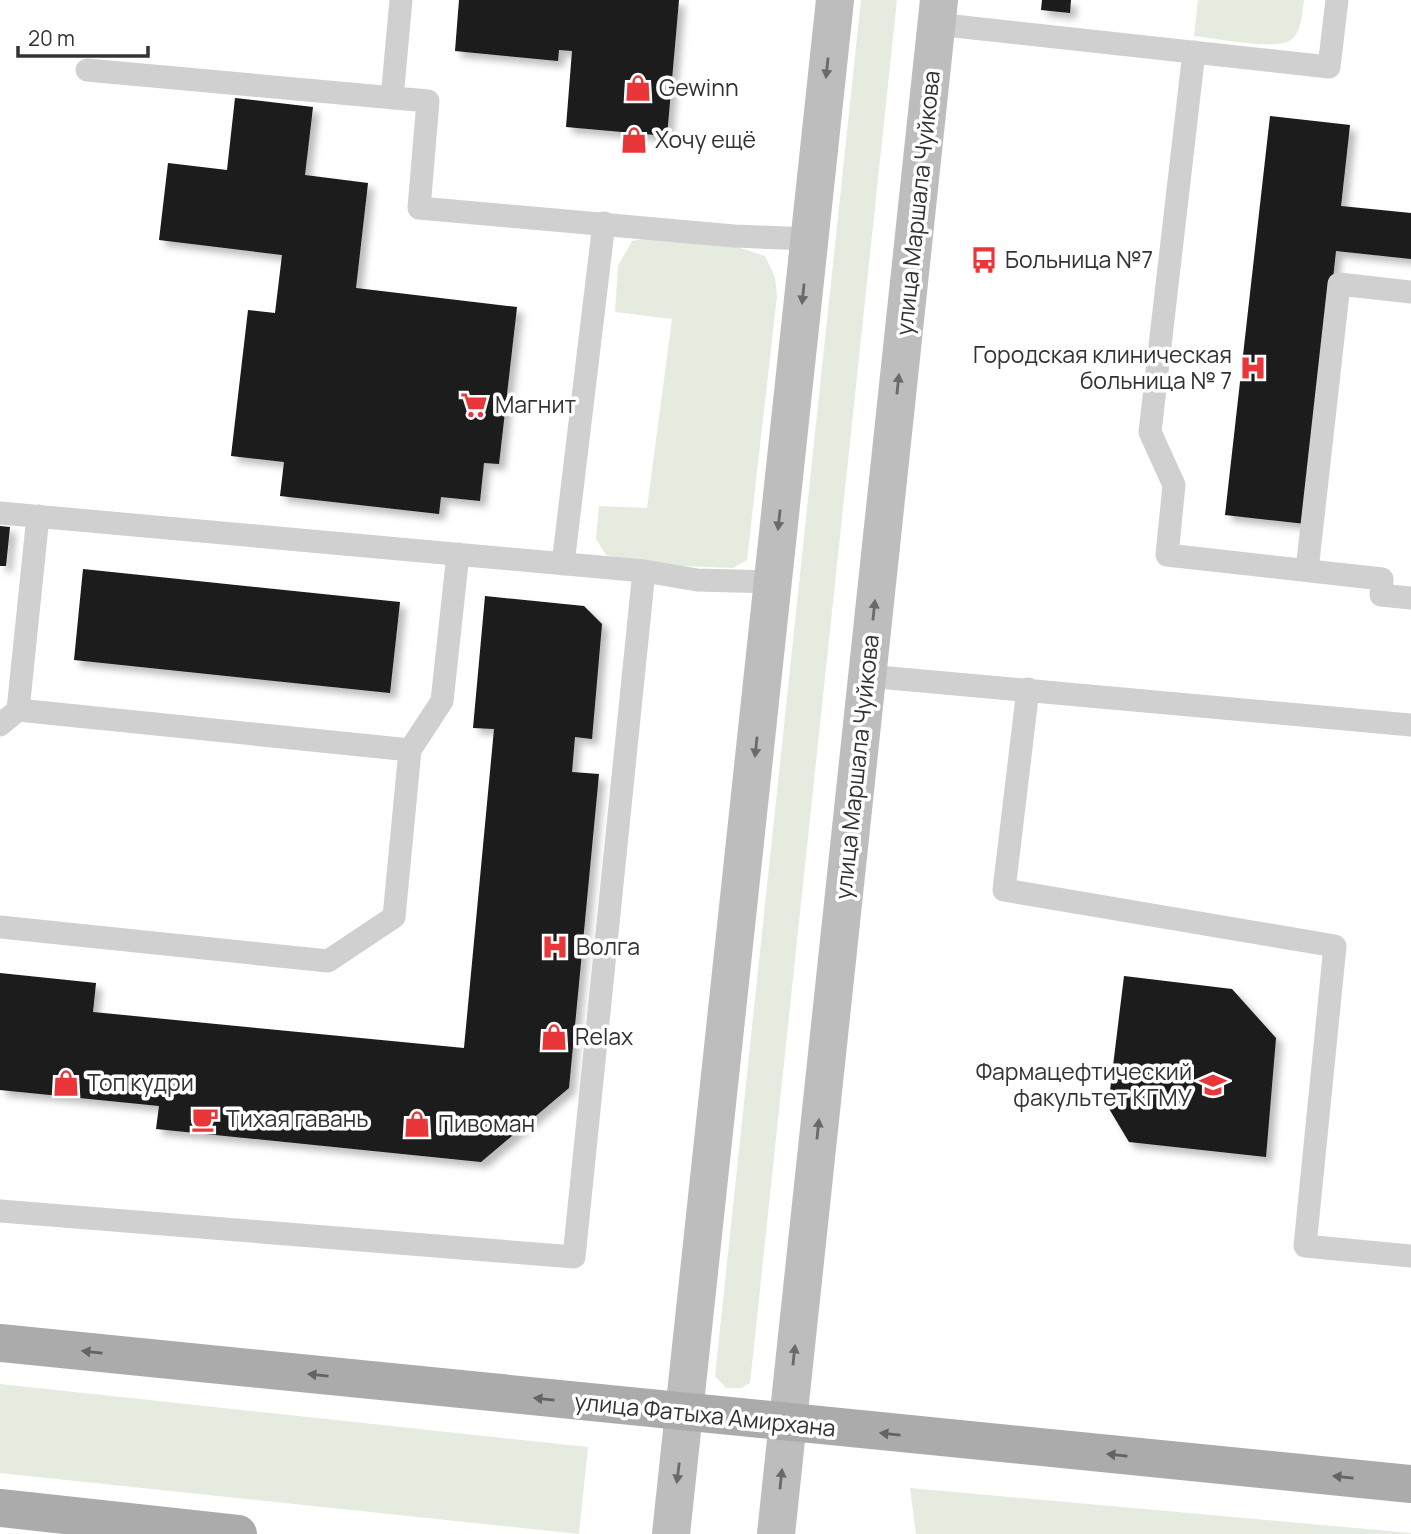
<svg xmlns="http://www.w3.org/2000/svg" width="1411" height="1534" viewBox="0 0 1411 1534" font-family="Manrope,sans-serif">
	<defs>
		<filter id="shadow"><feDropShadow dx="6" dy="6" stdDeviation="3.5" flood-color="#0004"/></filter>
	</defs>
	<rect width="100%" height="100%" fill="#fff"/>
	<path fill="#e5ecdf" d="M 861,0 L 897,0 L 750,1383 L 741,1388 L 726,1388 L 715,1376 Z
		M 1198,0 L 1304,0 C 1302,13 1302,34 1289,41 C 1273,50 1214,38 1194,36 Z
		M 672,234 L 722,242 L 765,256 L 775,277 L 777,296 L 747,560 L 733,568 L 652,565 L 606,555 L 596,539 L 599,506 L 647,508 L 672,319 L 615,312 L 618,266 L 632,241 Z
		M 0,1384 L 588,1447 L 579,1534 L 0,1473 Z
		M 910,1488 L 1411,1533 L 1411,1534 L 916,1534 Z"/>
	<path fill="#1a1a1a" filter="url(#shadow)" d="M 459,0 L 679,0 L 667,136 L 566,127 L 572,51 L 559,50 L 558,61 L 455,51 Z
		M 1042,0 L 1071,0 L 1070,13 L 1041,10 Z
		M 235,98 L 313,107 L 305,175 L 368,183 L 356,288 L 517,307 L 499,464 L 484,463 L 480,501 L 441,497 L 439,514 L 280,496 L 284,462 L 231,456 L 248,310 L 275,313 L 282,255 L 159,240 L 168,163 L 227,170 Z
		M 1270,116 L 1350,125 L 1341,206 L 1411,213 L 1411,259 L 1336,251 L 1306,524 L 1225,515 Z
		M 0,526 L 10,527 L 6,566 L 0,566 Z
		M 83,569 L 400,602 L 390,693 L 74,660 Z
		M 485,596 L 584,606 L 602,624 L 592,739 L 575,737 L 572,772 L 599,774 L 569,1088 L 481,1162 L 156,1129 L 159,1106 L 0,1090 L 0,973 L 96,983 L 93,1012 L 464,1048 L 494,729 L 473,728 Z
		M 1124,976 L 1232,989 L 1276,1038 L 1266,1157 L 1129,1142 L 1108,1107 Z"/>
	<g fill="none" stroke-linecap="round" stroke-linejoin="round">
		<path stroke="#d0d0d0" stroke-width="23" d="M 936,24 L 1329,67 L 1337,0
			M 1194,52 L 1150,432 L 1174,485 L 1167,555 L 1382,579 L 1381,595 L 1411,598
			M 87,70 L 428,101 L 419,208 L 734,236 L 809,239
			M 392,98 L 401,0
			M 0,513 L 644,571 L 697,580 L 773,582
			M 563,564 L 604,223
			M 1307,570 L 1339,284 L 1411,292
			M 867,676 L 1411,725
			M 1028,689 L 1004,890 L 1335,946 L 1305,1246 L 1411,1256
			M 0,725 L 18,710 L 38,516
			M 410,750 L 442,701 L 458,554
			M 0,927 L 328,961 L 394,917 L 410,750 L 18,710
			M 0,1211 L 574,1257 L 644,571"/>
		<path stroke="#bdbdbd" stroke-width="38" d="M 671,1534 L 835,0
			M 776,1534 L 939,0"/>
		<path stroke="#ababab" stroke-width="38" d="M 0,1343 L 1411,1484
			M 0,1508 L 238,1534"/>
	</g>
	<defs><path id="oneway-solid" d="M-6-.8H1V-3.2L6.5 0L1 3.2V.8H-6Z" transform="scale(1.75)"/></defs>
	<g fill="#6a6a6a">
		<use href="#oneway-solid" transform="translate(827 68) rotate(96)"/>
		<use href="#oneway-solid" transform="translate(803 294) rotate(96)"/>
		<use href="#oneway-solid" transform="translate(898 384) rotate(-84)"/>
		<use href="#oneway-solid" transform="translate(779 520) rotate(96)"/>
		<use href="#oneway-solid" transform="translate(874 610) rotate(-84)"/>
		<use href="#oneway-solid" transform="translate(756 747) rotate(96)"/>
		<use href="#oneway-solid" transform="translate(818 1129) rotate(-84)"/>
		<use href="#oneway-solid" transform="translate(794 1355) rotate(-84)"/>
		<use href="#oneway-solid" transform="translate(678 1473) rotate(97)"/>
		<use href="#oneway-solid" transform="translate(781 1479) rotate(-84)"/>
	</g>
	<g fill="#636363">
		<use href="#oneway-solid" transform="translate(92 1352) rotate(-174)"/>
		<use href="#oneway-solid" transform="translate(318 1375) rotate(-174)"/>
		<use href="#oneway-solid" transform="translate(544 1399) rotate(-174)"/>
		<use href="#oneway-solid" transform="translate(890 1434) rotate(-174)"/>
		<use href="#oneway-solid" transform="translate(1117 1455) rotate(-174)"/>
		<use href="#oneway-solid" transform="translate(1343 1477) rotate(-174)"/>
	</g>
	<defs>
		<symbol id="shop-bare" viewBox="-9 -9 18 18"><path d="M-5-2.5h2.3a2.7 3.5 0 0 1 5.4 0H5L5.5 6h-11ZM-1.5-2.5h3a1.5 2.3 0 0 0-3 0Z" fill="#e93638" stroke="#fff" stroke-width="2.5" paint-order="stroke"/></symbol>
		<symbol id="bus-bare" viewBox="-9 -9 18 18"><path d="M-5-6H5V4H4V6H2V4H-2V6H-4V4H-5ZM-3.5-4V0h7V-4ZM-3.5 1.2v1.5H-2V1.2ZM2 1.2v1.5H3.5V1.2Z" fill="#e93638" stroke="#fff" stroke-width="2.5" paint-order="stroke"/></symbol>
		<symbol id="hospital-bare" viewBox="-9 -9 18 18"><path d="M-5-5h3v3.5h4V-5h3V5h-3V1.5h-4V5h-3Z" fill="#e93638" stroke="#fff" stroke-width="2.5" paint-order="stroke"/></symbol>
		<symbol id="supermarket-bare" viewBox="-9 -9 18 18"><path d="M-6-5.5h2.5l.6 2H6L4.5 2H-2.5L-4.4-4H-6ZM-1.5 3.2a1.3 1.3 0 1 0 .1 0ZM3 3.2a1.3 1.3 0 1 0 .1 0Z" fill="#e93638" stroke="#fff" stroke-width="2.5" paint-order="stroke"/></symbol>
		<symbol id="university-bare" viewBox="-9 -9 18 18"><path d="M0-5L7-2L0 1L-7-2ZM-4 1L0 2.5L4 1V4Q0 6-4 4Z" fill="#e93638" stroke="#fff" stroke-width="2.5" paint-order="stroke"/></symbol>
		<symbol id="cafe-bare" viewBox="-9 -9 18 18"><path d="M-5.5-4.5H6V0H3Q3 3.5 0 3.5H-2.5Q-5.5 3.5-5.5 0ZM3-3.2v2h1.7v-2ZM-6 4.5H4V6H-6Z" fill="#e93638" stroke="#fff" stroke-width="2.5" paint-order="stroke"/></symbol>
	</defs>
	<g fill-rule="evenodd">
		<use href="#shop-bare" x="619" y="69" width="38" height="38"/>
		<use href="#shop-bare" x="615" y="121" width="38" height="38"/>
		<use href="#bus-bare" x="965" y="241" width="38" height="38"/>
		<use href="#hospital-bare" x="1234" y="349" width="38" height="38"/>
		<use href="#supermarket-bare" x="455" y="386" width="38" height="38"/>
		<use href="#hospital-bare" x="536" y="928" width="38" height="38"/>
		<use href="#shop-bare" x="535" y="1018" width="38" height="38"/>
		<use href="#shop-bare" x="47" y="1064" width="38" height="38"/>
		<use href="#university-bare" x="1194" y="1066" width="38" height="38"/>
		<use href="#cafe-bare" x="186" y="1100" width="38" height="38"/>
		<use href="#shop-bare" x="398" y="1105" width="38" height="38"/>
	</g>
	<g text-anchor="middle" stroke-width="7" stroke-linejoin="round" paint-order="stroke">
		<g font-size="23" fill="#333" stroke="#fff" text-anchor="start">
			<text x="659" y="96">Gewinn</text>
			<text x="655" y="148">Хочу ещё</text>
			<text x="1005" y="268">Больница №7</text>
			<text x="1232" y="363" text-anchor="end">Городская клиническая<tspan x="1232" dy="26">больница № 7</tspan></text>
			<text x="495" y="413">Магнит</text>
			<text x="576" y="955">Волга</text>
			<text x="575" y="1045">Relax</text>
			<text x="1192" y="1080" text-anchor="end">Фармацефтический<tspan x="1192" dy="26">факультет КГМУ</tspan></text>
			<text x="87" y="1091">Топ кудри</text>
			<text x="226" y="1127">Тихая гавань</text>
			<text x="438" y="1132">Пивоман</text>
		</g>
		<g font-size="23" fill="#333" stroke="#fff">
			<text transform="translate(918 203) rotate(-84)" y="8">улица Маршала Чуйкова</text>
			<text transform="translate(857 767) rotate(-84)" y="8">улица Маршала Чуйкова</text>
			<text transform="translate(705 1415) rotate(6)" y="8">улица Фатыха Амирхана</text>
		</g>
	</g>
	<path d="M18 46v10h130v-10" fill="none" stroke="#333333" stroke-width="3.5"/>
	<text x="28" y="46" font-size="21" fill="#333333" stroke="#ffffff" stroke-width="5" paint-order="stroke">20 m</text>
</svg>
